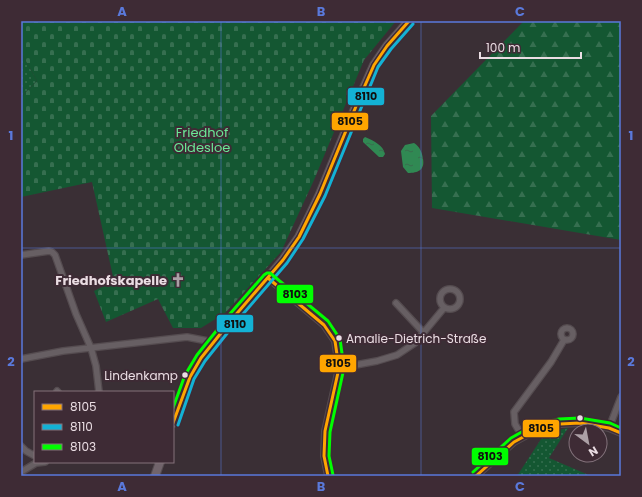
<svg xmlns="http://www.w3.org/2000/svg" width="642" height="497" viewBox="0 0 642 497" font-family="Poppins,sans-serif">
	<defs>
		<pattern id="grass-dots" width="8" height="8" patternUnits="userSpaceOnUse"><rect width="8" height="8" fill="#145732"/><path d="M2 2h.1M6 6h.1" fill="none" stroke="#366f50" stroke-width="1.8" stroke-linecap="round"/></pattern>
		<pattern id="forest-firs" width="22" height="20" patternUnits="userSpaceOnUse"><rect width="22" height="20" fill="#145732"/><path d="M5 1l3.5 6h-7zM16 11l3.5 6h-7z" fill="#366f50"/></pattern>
		<pattern id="cemetery-stones" width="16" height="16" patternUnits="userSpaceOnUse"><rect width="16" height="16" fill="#145732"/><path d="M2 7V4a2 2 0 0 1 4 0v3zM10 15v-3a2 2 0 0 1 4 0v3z" fill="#366f50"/></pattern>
		<pattern id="water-ripples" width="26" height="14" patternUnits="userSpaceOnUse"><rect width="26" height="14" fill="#308953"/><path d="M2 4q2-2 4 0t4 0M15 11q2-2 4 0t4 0" fill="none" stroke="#396d4d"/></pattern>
	</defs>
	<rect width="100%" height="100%" fill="#3a2f35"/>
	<path fill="url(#grass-dots)" d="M 21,52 L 37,81 L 21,97 Z
		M 568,428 L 549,458 L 591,476 L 517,476 L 545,433 Z"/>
	<path fill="url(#forest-firs)" d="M 524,21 L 621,21 L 621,240 L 432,208 L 431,116 Z"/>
	<path fill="url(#cemetery-stones)" d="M 21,21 L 396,21 L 364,60 L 314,180 L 281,252 L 225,313 L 201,328 L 173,328 L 158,299 L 106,322 L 94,291 L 114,281 L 92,182 L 21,197 L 21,97 L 37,81 L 21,52 Z"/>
	<path fill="url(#water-ripples)" d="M 365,137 C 374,141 383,145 385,154 L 383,157 L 379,157 L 363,142 L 363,139 Z
		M 414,143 C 420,147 422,152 423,159 C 425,170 418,173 408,173 L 403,167 L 401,151 L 405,145 Z"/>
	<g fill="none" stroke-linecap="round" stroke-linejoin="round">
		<defs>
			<path id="minor" d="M 21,255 L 49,251 L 52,252 L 55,255 L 76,314 L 91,348 L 96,366 L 99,392
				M 268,278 L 324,325 L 335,341 L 339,368 L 325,431 L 324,456 L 328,476
				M440 299a10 10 0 1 1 20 0a10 10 0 1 1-20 0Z
				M 396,303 L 423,332
				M561 334a6 6 0 1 1 12 0a6 6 0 1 1-12 0Z
				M 21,359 L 63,351 L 187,337 L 213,342
				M 339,368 L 377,361 L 397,355 L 415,343 L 444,308
				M 57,391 L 58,392
				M 609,428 L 621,397
				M 522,436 L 515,424 L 514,412 L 551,362 L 564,340
				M 21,446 L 26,451 L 35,456
				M 21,472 L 36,463 L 45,462
				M 476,476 L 514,442 L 538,429 L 560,424 L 580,423 L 595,425 L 609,428 L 621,433"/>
			<path id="primary" d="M 173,423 L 183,394 L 190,377 L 201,358 L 233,318 L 268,278 L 283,260 L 299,237 L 309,217 L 320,194 L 359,99 L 374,65 L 387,46 L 409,21
				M 155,476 L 160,462"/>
		</defs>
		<use href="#minor" stroke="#554c50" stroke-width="8"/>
		<use href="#primary" stroke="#554c50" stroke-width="10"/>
		<use href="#minor" stroke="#675f63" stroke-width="5.5"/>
		<use href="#primary" stroke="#71646b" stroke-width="8"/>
		<defs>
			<path id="bus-1" d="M 268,278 L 324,325 L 335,341 L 339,368 L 325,431 L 324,456 L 328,476
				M 173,423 L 190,377 L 201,358 L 233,318 L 283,260 L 299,237 L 320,194 L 359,99 L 374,65 L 387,46 L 409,21
				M 476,476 L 514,442 L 538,429 L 560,424 L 580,423 L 609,428 L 621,433"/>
			<path id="bus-2" d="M 178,425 L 194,379 L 205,361 L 237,321 L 287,263 L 303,239 L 325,196 L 364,101 L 378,67 L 391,49 L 413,24"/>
			<path id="bus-3" d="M 173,408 L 185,375 L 197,355 L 229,315 L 264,275 L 267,273 L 270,273 L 328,321 L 340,339 L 344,368 L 330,432 L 329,456 L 333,475
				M 473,472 L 511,438 L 536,424 L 559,419 L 580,418 L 610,423 L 621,428"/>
		</defs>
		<use href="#bus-1" stroke="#3e2b35" stroke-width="6"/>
		<use href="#bus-2" stroke="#3e2b35" stroke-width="6"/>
		<use href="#bus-3" stroke="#3e2b35" stroke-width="6"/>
		<use href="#bus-1" stroke="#ffa500" stroke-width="3"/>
		<use href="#bus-2" stroke="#13b2d5" stroke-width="3"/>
		<use href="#bus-3" stroke="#0f0" stroke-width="3"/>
	</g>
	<path fill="none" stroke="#5a79db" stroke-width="1" stroke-opacity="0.55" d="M 221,21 L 221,476M 421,21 L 421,476M 21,248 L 621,248"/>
	<defs>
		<symbol id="church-bare" viewBox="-9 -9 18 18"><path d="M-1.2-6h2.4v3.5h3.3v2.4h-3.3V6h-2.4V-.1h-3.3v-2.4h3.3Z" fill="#aca0a6" stroke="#3e2b35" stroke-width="2.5" paint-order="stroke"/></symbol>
	</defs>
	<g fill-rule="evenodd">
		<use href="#church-bare" x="168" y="270" width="20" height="20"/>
	</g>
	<g fill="#eadde3" stroke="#3e2b35" stroke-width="1.5">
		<circle cx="339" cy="338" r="3.5"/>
		<circle cx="185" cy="375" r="3.5"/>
		<circle cx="580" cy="418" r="3.5"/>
	</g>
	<g text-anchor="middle" stroke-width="4" stroke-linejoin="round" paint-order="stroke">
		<g font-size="12" fill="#eadde3" stroke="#3e2b35" text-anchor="start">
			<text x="346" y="343">Amalie-Dietrich-Straße</text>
			<text x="178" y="380" text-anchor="end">Lindenkamp</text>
		</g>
		<g font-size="13" fill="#6be796" stroke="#3e2b35">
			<text x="202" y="137">Friedhof<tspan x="202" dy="15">Oldesloe</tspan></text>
		</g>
		<g font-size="13" font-weight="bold" fill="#eadde3" stroke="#3e2b35" text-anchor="end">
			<text x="167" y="285">Friedhofskapelle</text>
		</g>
	</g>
	<g stroke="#3e2b35" stroke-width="1.5">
		<rect x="347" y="87" width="38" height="19" rx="4" fill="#13b2d5"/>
		<rect x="331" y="112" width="38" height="19" rx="4" fill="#ffa500"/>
		<rect x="276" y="284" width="38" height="20" rx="4" fill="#0f0"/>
		<rect x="216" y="314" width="38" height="19" rx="4" fill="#13b2d5"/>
		<rect x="319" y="354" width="38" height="19" rx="4" fill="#ffa500"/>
		<rect x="522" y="419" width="38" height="19" rx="4" fill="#ffa500"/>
		<rect x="471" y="447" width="38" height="19" rx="4" fill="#0f0"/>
	</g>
	<g font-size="11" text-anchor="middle" font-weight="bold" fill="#111">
		<text x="366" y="100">8110</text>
		<text x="350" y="125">8105</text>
		<text x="295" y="298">8103</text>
		<text x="235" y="328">8110</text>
		<text x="338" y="367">8105</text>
		<text x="541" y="432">8105</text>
		<text x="490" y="460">8103</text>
	</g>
	<rect width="642" height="497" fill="none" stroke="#3e2b35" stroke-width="44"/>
	<rect x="34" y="391" width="140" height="72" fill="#3e2b35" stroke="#83727b"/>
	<rect x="42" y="404" width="20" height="6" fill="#ffa500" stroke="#83727b"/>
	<text x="70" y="411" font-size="12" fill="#eadde3">8105</text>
	<rect x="42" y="424" width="20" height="6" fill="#13b2d5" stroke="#83727b"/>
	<text x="70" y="431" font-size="12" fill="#eadde3">8110</text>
	<rect x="42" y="444" width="20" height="6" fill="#00ff00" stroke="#83727b"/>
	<text x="70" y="451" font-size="12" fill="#eadde3">8103</text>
	<g transform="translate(588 443) rotate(148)"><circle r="19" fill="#3e2b35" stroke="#83727b"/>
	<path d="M0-3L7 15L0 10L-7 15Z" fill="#aca0a6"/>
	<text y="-6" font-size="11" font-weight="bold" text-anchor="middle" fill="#eadde3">N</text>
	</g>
	<path d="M480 52v6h101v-6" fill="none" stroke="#eadde3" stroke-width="2"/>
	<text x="486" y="52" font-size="12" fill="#eadde3" stroke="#3e2b35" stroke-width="3" paint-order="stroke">100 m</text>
	<rect x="22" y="22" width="598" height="453" fill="none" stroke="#5a79db" stroke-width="1.5"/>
	<g font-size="13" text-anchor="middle" font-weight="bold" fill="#5a79db">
		<text x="122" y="16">A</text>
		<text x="321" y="16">B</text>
		<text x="520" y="16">C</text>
		<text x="11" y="140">1</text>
		<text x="631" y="140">1</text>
		<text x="11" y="366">2</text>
		<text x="631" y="366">2</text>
		<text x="122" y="491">A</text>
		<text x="321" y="491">B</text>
		<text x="520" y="491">C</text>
	</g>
</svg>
